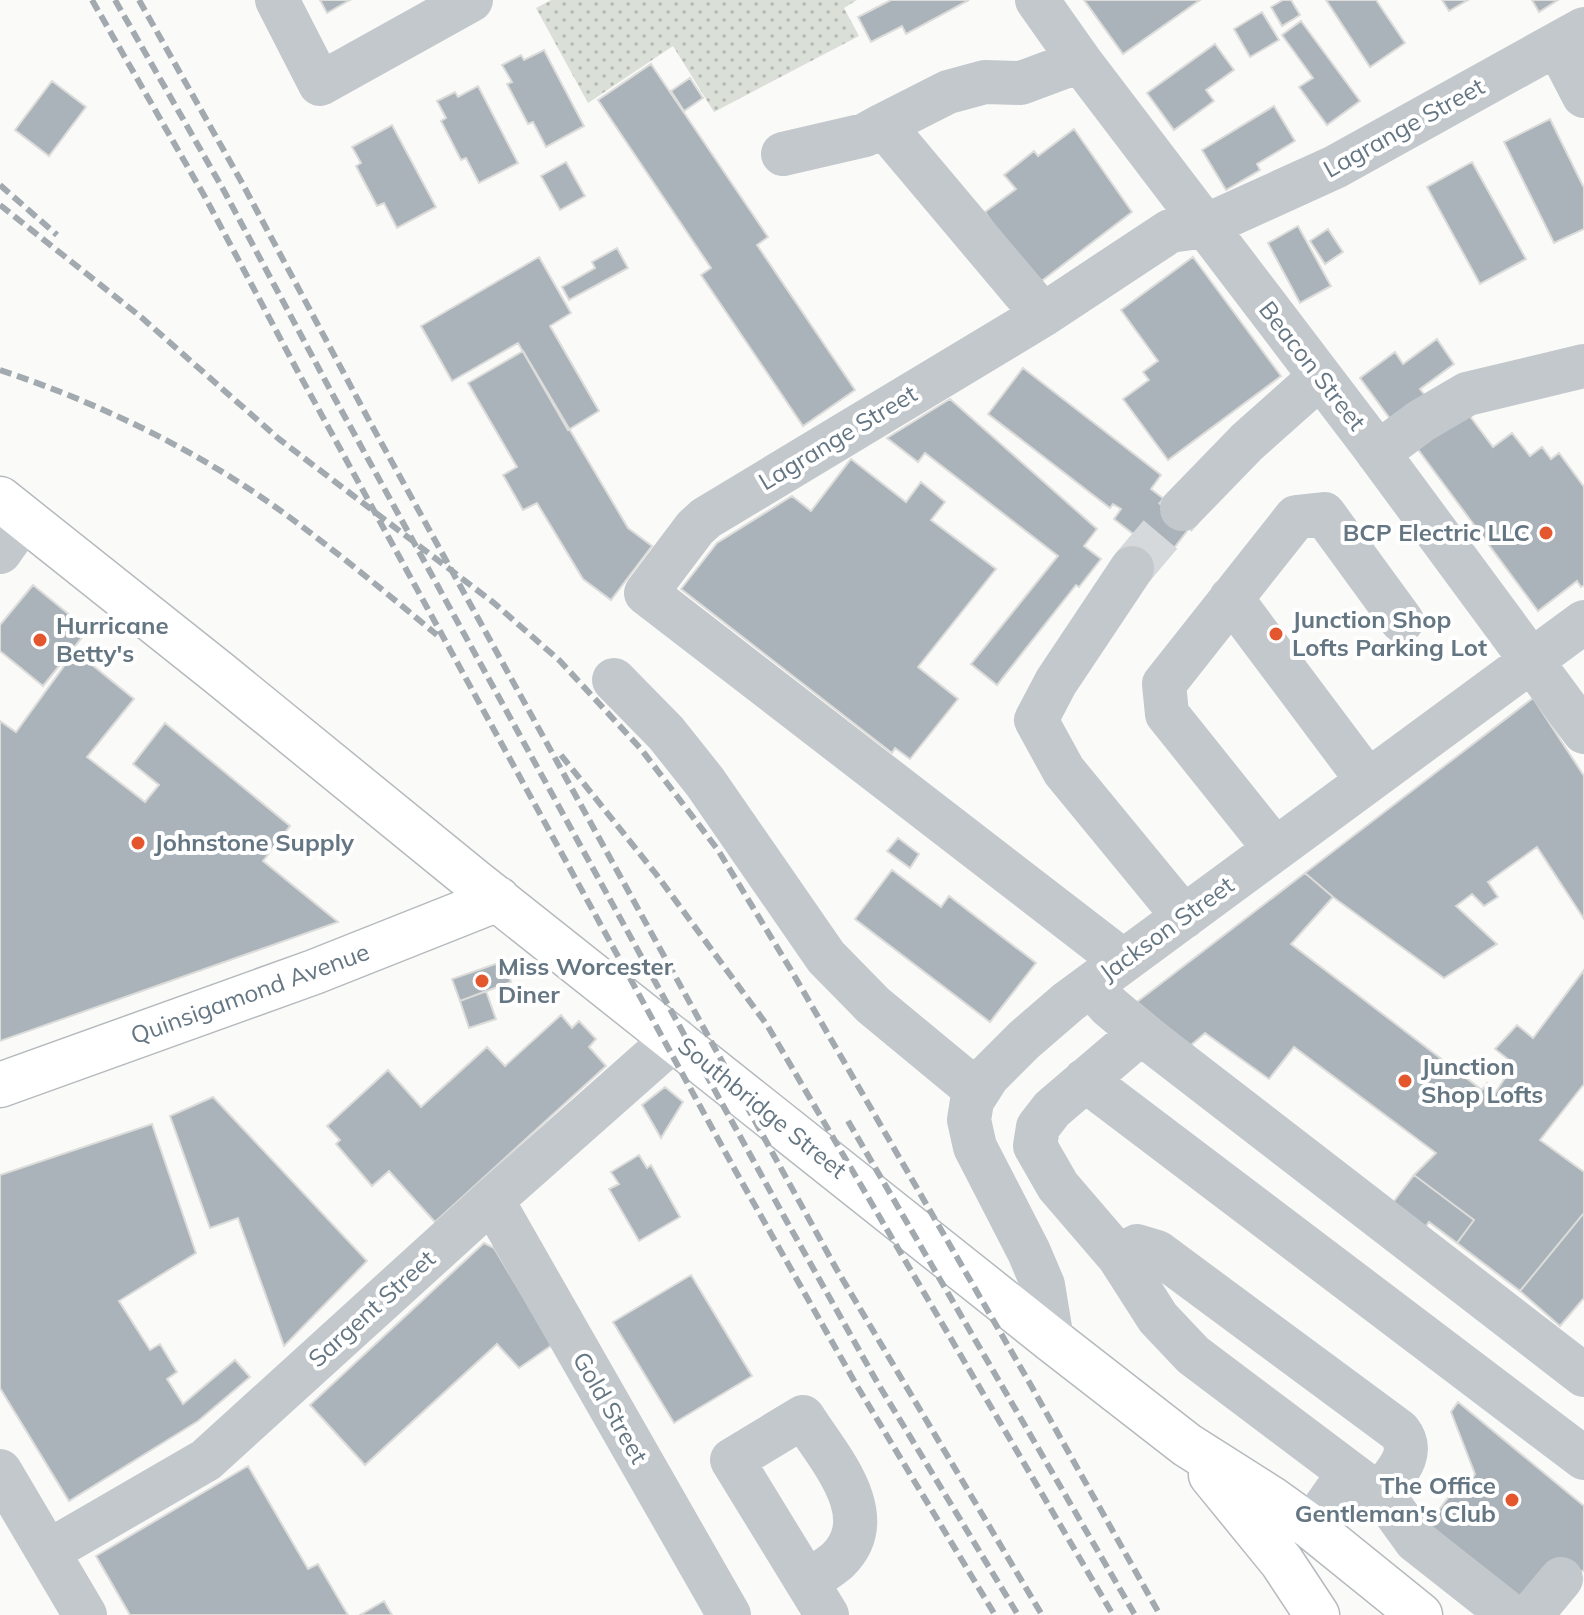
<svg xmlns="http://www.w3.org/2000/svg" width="1584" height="1615" viewBox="0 0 1584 1615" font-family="Mulish,sans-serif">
	<defs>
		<pattern id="garden-dots" width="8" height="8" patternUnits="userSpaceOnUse" patternTransform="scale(2)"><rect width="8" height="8" fill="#dadfd7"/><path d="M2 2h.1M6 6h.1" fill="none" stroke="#b4b9b4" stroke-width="1.8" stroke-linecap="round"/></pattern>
	</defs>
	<rect width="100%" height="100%" fill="#fafaf8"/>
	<path fill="url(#garden-dots)" d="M 551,0 L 857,0 L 844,8 L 859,36 L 714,112 L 673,46 L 588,103 L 536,8 Z"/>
	<path fill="#aab3b9" stroke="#dcdcda" stroke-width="2" d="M 320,0 L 350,0 L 327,13 Z
		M 891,0 L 969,0 L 906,34 L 902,26 L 871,42 L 858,17 Z
		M 1084,0 L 1200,0 L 1123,54 Z
		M 1283,0 L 1291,0 L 1300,15 L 1282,26 L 1271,7 Z
		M 1326,0 L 1376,0 L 1405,43 L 1370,67 Z
		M 1442,0 L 1468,0 L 1449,11 Z
		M 1532,0 L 1558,0 L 1539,12 Z
		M 1262,12 L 1279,40 L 1250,57 L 1234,29 Z
		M 1301,21 L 1360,101 L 1327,125 L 1299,87 L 1313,78 L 1282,35 Z
		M 1215,44 L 1234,70 L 1206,90 L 1214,101 L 1174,130 L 1147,93 Z
		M 544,50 L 584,126 L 546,147 L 533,122 L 528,124 L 507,84 L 512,82 L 502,65 L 521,55 L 524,60 Z
		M 651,64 L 768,237 L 757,245 L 855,390 L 803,426 L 701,275 L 711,268 L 598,100 Z
		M 690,78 L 703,98 L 684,111 L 671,91 Z
		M 52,81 L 86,107 L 49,156 L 15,130 Z
		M 478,86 L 518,163 L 479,183 L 466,158 L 461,160 L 441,121 L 446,118 L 437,101 L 455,92 L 458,97 Z
		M 1274,106 L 1295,141 L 1257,164 L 1260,170 L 1226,190 L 1202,150 Z
		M 1550,119 L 1584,188 L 1584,229 L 1554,243 L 1504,142 Z
		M 392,125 L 436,207 L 397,228 L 384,203 L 377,206 L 356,166 L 361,163 L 352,147 Z
		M 1074,129 L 1132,212 L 1035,286 L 985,212 L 1016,189 L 1004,175 L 1034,151 L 1038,156 Z
		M 566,162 L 585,196 L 560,210 L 541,176 Z
		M 1472,162 L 1526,259 L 1480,284 L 1427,187 Z
		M 1298,226 L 1331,286 L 1300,303 L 1268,243 Z
		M 1328,229 L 1343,252 L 1325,264 L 1310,241 Z
		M 617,248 L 628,268 L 569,300 L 562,287 L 595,268 L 592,262 Z
		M 539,257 L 571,313 L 550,326 L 599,411 L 568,430 L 518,343 L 452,381 L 421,326 Z
		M 1193,257 L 1281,376 L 1168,460 L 1123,399 L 1149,380 L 1143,372 L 1158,361 L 1121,310 Z
		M 1437,339 L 1454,364 L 1420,389 L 1431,403 L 1397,428 L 1360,378 L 1395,352 L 1403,364 Z
		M 523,351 L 628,528 L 652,546 L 611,600 L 583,579 L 537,503 L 523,510 L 503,475 L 517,467 L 468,383 Z
		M 1023,368 L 1161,475 L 1151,489 L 1194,522 L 1151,578 L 1126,559 L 1141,540 L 1114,519 L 1121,509 L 1113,504 L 1110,508 L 988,414 Z
		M 950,399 L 1097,529 L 1084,546 L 1101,559 L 1079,587 L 1076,585 L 997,685 L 971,664 L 1058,556 L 925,453 L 918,462 L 887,438 Z
		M 1460,403 L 1493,447 L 1512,433 L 1530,456 L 1542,447 L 1551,459 L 1559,453 L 1584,487 L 1584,585 L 1581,587 L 1577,581 L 1538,611 L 1411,440 Z
		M 851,459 L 906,502 L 921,482 L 945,502 L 931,520 L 996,569 L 918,667 L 958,699 L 910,759 L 895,748 L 892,753 L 681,589 L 717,543 L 792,496 L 811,511 Z
		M 33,585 L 88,630 L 43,686 L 0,651 L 0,625 Z
		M 75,651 L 134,699 L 87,757 L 145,802 L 159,785 L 133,764 L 165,723 L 290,826 L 263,861 L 338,922 L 0,1041 L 0,721 L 16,732 Z
		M 1533,698 L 1584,776 L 1584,919 L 1537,847 L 1488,882 L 1498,897 L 1484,906 L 1472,894 L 1456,906 L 1497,944 L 1444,978 L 1333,897 L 1305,873 Z
		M 898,838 L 919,854 L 910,868 L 887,851 Z
		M 892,870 L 941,907 L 949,896 L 1036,963 L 990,1022 L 855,919 Z
		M 1305,873 L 1333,897 L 1291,944 L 1482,1090 L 1487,1083 L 1496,1092 L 1514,1064 L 1495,1049 L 1517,1025 L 1533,1038 L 1584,970 L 1584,1084 L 1540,1140 L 1584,1172 L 1584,1213 L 1520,1291 L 1457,1243 L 1474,1220 L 1414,1175 L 1436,1153 L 1294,1047 L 1269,1079 L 1205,1033 L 1190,1046 L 1137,1002 Z
		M 504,961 L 511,982 L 460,1001 L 452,979 Z
		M 486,991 L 496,1019 L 469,1028 L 460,1001 Z
		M 561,1015 L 572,1028 L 579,1021 L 596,1039 L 589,1047 L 606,1066 L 435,1222 L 389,1171 L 372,1186 L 336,1144 L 340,1140 L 327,1126 L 388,1070 L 421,1107 L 487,1047 L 505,1066 Z
		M 665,1087 L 683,1102 L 661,1138 L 642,1105 Z
		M 213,1097 L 367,1261 L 284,1346 L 238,1218 L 210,1228 L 170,1116 Z
		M 152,1124 L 196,1253 L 119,1301 L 150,1350 L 160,1344 L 177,1372 L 167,1379 L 183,1404 L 235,1360 L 250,1377 L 198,1421 L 69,1501 L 0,1388 L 0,1175 Z
		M 639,1155 L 647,1168 L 651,1165 L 680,1217 L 639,1241 L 609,1189 L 619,1184 L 611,1172 Z
		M 1414,1175 L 1474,1220 L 1457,1243 L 1429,1222 L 1421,1233 L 1388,1209 Z
		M 1584,1213 L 1584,1298 L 1560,1326 L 1520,1291 Z
		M 484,1243 L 494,1248 L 552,1345 L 519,1368 L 497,1344 L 365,1465 L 310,1405 Z
		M 691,1275 L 752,1376 L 674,1423 L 613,1322 Z
		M 1458,1402 L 1584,1506 L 1584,1571 L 1575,1571 L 1520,1599 L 1428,1524 L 1451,1494 L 1460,1494 L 1475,1474 L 1451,1412 Z
		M 248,1466 L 308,1569 L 318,1564 L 348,1615 L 130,1615 L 96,1556 Z
		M 384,1601 L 392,1615 L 360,1615 Z"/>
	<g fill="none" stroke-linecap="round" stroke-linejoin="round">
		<path stroke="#d5d9db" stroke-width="44" stroke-dasharray="44 22" stroke-linecap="butt" d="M 1132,568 L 1182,509"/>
		<defs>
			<path id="major" d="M 0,499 L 220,674 L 474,881 L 1052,1340 L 1187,1445 L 1272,1499 L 1311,1527 L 1420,1615
				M 0,1085 L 314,972 L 498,899
				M 1211,1475 L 1282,1562 L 1317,1615"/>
		</defs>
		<use href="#major" stroke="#b5babe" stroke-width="47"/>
		<path stroke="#c3c8cc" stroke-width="44" d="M 277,0 L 320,84 L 471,0
			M 1037,0 L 1080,61 L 1370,442 L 1584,732
			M 1557,44 L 1584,96
			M 883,125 L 948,92 L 985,82 L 1021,83 L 1080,61
			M 783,154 L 865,135 L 883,125 L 1043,315
			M 1378,453 L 1421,421 L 1467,394 L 1584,366
			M 1182,509 L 1247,442 L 1320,377
			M 0,552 L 23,519
			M 1132,568 L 1056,682 L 1036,720 L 1064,771 L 1184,917
			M 1231,598 L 1368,781
			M 614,680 L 666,733 L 705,782 L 826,957 L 873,1005 L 977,1091
			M 1275,849 L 1167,714 L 1164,684 L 1296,517 L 1324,514 L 1402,621
			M 1123,961 L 646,593 L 695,528 L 706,518 L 1043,315 L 1170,231 L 1205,226 L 1335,167 L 1584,29
			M 1091,985 L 1109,1006 L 1141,1033 L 1584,1375
			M 1141,1033 L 1052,1109 L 1038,1127 L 1035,1146 L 1058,1186 L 1119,1257 L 1158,1318 L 1193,1355 L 1387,1501 L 1416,1541 L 1510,1615
			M 1085,1080 L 1584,1458
			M 492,1200 L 729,1615
			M 1119,1257 L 1137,1246 L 1157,1252 L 1399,1431 C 1418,1455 1393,1475 1379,1495
			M 1052,1340 L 1043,1285 L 1029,1252 L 975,1147 L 969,1120 L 972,1101 L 988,1076 L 1024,1040 L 1068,1002 L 1584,622
			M 0,1471 L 85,1615
			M 1311,1527 L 1349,1473
			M 49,1551 L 206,1460 L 492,1200 L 675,1038
			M 807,1582 C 817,1575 829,1568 838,1560 C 883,1515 828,1457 803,1417 L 732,1460 L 827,1615
			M 1531,1615 L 1561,1579"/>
		<use href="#major" stroke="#fff" stroke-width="44"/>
		<path stroke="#a2aab0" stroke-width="6" stroke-dasharray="12 6" stroke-linecap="butt" d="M 92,0 L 205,197 L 297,370 L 735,1170 L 857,1386 L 995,1615
			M 115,0 L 223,189 L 334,397 L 786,1220 L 877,1382 L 1018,1615
			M 139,0 L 241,181 L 371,424 L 837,1270 L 1042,1615
			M 0,185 L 57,235
			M 0,205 L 141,317 L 279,439 L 494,603 L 560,661 L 641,749 L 718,850 L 791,970 L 1029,1382 L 1160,1615
			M 0,370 C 96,402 191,447 274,506 C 330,546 384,591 437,635
			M 561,755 L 656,874 L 767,1025 L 1113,1615
			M 848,1121 L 1135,1615"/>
	</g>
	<g fill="#e4572e" stroke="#fff" stroke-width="3">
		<circle cx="1546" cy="533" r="8"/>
		<circle cx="1276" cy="634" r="8"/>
		<circle cx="40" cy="640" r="8"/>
		<circle cx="138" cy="843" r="8"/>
		<circle cx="482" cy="981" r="8"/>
		<circle cx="1405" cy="1081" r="8"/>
		<circle cx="1512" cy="1500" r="8"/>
	</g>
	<g text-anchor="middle" stroke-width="8" stroke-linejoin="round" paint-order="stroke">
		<g font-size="24" fill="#657683" stroke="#fff">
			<text transform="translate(1404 128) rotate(-29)" y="8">Lagrange Street</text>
			<text transform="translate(1312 366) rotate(52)" y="8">Beacon Street</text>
			<text transform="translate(838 438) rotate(-31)" y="8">Lagrange Street</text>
			<text transform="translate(1167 929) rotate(-36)" y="8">Jackson Street</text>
			<text transform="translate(250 994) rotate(-20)" y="8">Quinsigamond Avenue</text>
			<text transform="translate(762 1108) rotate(39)" y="8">Southbridge Street</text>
			<text transform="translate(372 1309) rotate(-42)" y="8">Sargent Street</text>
			<text transform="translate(610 1408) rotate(60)" y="8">Gold Street</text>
		</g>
		<g font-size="24" font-weight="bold" fill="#657683" stroke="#fff" text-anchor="start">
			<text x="1530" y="541" text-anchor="end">BCP Electric LLC</text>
			<text x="1292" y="628">Junction Shop<tspan x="1292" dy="28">Lofts Parking Lot</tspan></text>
			<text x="56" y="634">Hurricane<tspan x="56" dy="28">Betty's</tspan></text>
			<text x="154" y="851">Johnstone Supply</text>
			<text x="498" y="975">Miss Worcester<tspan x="498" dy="28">Diner</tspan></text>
			<text x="1421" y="1075">Junction<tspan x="1421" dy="28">Shop Lofts</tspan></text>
			<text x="1496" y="1494" text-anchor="end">The Office<tspan x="1496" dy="28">Gentleman's Club</tspan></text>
		</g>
	</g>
</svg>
